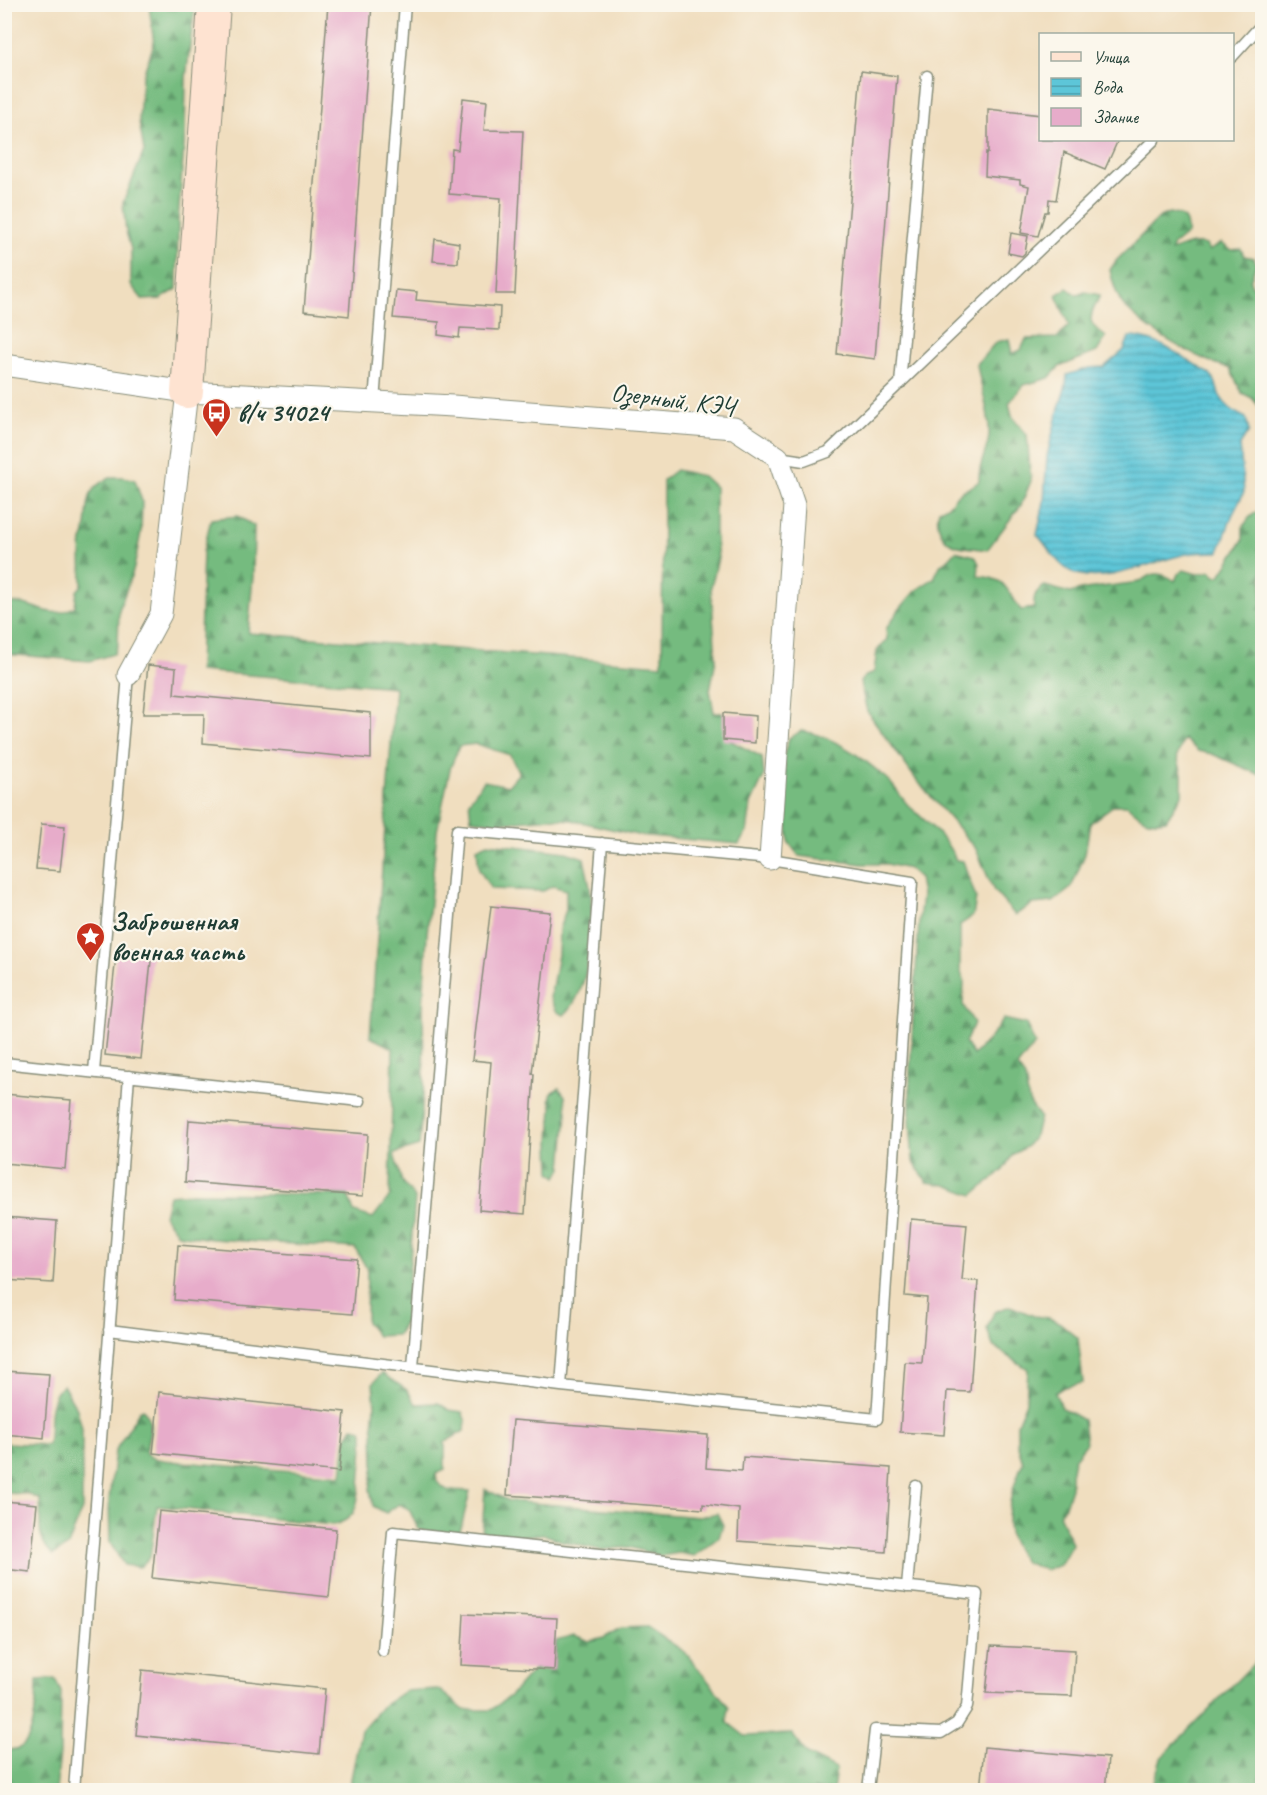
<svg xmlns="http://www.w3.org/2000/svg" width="1267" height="1795" viewBox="0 0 1267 1795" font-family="Caveat,sans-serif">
	<defs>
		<pattern id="forest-firs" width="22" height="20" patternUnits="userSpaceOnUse" patternTransform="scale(1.5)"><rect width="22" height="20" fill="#74bb7f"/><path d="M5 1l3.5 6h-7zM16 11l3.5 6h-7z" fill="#5f9969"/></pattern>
		<pattern id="water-rules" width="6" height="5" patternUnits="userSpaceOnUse" patternTransform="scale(1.5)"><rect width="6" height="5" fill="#5dc6d8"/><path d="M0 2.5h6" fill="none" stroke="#4ca2b0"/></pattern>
	</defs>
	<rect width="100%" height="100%" fill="#fbf7ec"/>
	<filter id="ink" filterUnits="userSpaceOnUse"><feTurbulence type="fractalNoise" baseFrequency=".0167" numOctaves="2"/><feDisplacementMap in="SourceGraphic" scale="12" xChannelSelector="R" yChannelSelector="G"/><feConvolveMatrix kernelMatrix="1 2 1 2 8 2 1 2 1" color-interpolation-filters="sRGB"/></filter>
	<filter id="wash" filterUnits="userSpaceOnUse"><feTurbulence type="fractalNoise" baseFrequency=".008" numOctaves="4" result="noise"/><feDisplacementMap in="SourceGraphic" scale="24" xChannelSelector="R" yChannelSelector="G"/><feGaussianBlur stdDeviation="1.35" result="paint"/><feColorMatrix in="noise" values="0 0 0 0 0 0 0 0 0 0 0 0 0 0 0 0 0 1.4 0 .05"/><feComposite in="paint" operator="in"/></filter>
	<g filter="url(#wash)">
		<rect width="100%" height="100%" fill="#f0debf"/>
		<path fill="url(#forest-firs)" stroke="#4a7c5a" stroke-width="1.5" d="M 149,5 L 195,5 L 186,78 L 185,133 L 178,221 L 177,289 L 161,299 L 143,300 L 131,285 L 131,249 L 126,231 L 123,203 L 144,151 L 139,121 L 142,78 L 154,44 Z
			M 1169,213 C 1183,215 1188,219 1187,234 L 1172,246 L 1171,251 C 1183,247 1192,241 1206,245 L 1209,251 L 1221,243 L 1231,250 L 1241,249 L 1244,256 L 1254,258 L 1256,264 L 1250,281 L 1252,286 L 1262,291 L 1262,773 L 1258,774 L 1212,754 L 1198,751 L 1184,739 L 1177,756 L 1182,774 L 1182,795 L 1166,820 C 1146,824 1141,817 1127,805 L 1114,805 L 1090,823 L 1085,854 L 1071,888 L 1053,902 L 1033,904 L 1015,915 L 994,891 L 976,849 L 915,778 L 867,711 L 860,682 L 864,677 L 874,672 L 877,651 L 887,639 L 886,629 L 899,610 L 915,591 L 934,578 L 941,564 L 949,559 L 956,551 L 975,556 L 979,564 L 978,576 C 1010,579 1004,589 1021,610 L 1034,608 C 1033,596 1035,592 1045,586 L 1070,593 L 1085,589 L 1140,582 C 1152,571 1162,572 1175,581 L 1178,574 L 1184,570 L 1197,574 L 1211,571 L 1215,576 L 1220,576 L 1243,540 L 1243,527 L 1249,518 L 1259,510 L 1257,493 L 1260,476 C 1253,464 1255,452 1260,439 C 1262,431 1261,419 1262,410 L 1252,398 L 1242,393 L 1230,369 C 1222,365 1212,363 1204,359 C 1179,348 1145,328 1126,308 C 1117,299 1113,283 1110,270 L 1116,261 L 1160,217 Z
			M 1067,288 L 1077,295 L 1085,292 L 1100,295 C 1091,317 1083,320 1106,337 L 1097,352 L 1059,367 L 1049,378 L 1024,385 L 1009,403 L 1012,416 L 1027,435 L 1031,481 L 1021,505 L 987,550 C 977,548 961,548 952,544 C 940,537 935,522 939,510 C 954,505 952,497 962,491 C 969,488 973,487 979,481 C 978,463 988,451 989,435 C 990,410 980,388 977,364 L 996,342 L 1009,339 L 1012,354 L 1021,350 L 1026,339 L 1058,338 L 1069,325 L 1056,295 Z
			M 676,470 L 703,476 L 715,487 L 715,532 L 718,558 L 711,587 L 716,659 L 710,690 L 714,713 L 723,713 L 731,741 L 762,757 L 764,776 L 751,804 L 747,832 L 739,844 L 637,835 L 572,820 L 551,818 L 495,823 L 471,819 L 469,801 L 484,781 L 508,786 L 519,773 L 510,755 L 476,744 L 459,746 L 450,769 L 437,831 L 427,934 L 423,1008 L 424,1083 L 419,1146 L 394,1154 L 402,1182 L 415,1198 L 405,1322 L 397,1335 L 377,1336 L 366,1322 L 367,1269 L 355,1248 L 212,1239 L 178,1234 L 164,1216 L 169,1195 L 192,1193 L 348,1195 L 354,1212 L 373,1218 L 390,1196 L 393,1048 L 370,1037 L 395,687 L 199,671 L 203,552 L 211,519 L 238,516 L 254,526 L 253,576 L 248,633 L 662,665 L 663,480 Z
			M 113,477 L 124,477 L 135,480 L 142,501 L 141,532 L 134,568 L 119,610 L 118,644 L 114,654 L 90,661 L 5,654 L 5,604 C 33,598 49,624 75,606 L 77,591 L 82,585 C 82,570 80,555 82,541 C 83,538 85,535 85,532 C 90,507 82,487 113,477 Z
			M 801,731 C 833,735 864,758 888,780 C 895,787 901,797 908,805 C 926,822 946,837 956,860 L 963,861 L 976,898 L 973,916 L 960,925 L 960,969 L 964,981 L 963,1005 L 974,1023 L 965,1043 L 973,1055 L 989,1039 L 1004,1019 L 1026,1024 L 1035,1044 L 1017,1067 L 1025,1078 L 1029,1102 L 1040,1117 L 1035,1135 L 1026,1147 L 1013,1154 L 1003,1170 L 973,1195 L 946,1185 L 927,1182 L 913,1161 L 910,1122 L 910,1071 L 919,921 L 922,895 L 919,878 L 909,869 L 887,864 L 862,864 L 799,856 L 789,843 L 784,755 L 789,738 Z
			M 488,843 L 566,852 L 584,858 C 586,870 590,883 591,895 C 593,930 591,991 564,1015 L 557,1012 L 550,998 L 558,955 L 559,929 L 566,910 L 566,890 L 553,886 L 543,891 L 491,889 L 479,869 L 477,848 Z
			M 559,1088 L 565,1096 L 567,1113 L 562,1168 L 557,1177 L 551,1172 L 550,1143 L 552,1106 L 550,1099 L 552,1092 Z
			M 1010,1306 L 1034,1316 L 1049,1318 L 1060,1323 L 1078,1338 L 1083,1383 L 1064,1387 L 1055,1393 L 1062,1408 L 1083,1420 L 1086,1444 L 1074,1459 L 1071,1475 L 1071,1488 L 1065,1506 L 1059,1514 L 1072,1544 L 1060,1565 L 1046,1570 L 1024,1562 C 1019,1554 1010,1542 1009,1532 C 1005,1511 1015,1481 1023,1462 L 1017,1443 L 1017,1424 L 1026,1402 L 1028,1369 L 993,1346 L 987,1329 L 994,1312 Z
			M 382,1373 L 407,1390 L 416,1404 L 438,1403 L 449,1410 L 462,1412 L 466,1422 L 464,1431 L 445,1442 L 445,1469 L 436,1474 L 437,1482 L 447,1490 L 470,1491 L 460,1532 L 443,1537 L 418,1529 L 409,1509 L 399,1504 L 386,1513 L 373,1506 L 370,1489 L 374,1465 L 373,1427 L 375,1406 L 373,1383 Z
			M 63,1385 L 77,1409 L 82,1428 L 82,1509 L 68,1546 L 53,1555 C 34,1536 42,1524 40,1499 L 27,1494 L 5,1493 L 5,1443 L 48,1445 C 52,1423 45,1401 63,1385 Z
			M 143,1409 C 155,1423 149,1436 145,1452 L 152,1458 L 169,1461 L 342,1475 L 346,1439 L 353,1427 L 362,1429 L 364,1438 C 361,1457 362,1498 353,1513 C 348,1520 342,1523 333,1525 L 157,1506 L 150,1557 L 140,1567 L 124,1565 L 110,1543 L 109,1500 L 115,1451 L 139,1411 Z
			M 485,1489 L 509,1501 L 699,1517 L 717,1513 L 723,1525 L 719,1537 L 694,1556 L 679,1553 L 661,1556 L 629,1547 L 601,1550 L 565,1542 L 543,1534 L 500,1538 L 482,1534 Z
			M 647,1627 L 685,1652 L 729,1707 L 727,1722 L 745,1736 L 792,1734 L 807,1754 L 836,1769 L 833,1790 L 351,1790 L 351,1779 L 361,1730 L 381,1707 L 405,1691 L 438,1689 L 464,1710 L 491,1710 L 511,1695 L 534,1669 L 554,1669 L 556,1641 L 574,1636 L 590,1642 L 604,1638 L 621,1628 Z
			M 1262,1655 L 1262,1790 L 1151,1790 L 1161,1758 Z
			M 55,1679 L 61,1691 L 60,1753 L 56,1790 L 5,1790 L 5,1751 C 9,1749 15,1750 19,1748 C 35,1742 37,1696 37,1680 Z"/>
		<path fill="url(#water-rules)" stroke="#3e8286" stroke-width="1.5" d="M 1129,337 C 1159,337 1185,359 1210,374 C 1218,382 1215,386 1220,396 C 1226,407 1235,413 1246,418 L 1249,431 L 1240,445 L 1244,492 L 1232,516 L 1219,552 C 1209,552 1197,552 1187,554 C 1155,560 1109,584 1077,574 C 1059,569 1049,547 1037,535 L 1044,502 L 1047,456 L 1057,415 L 1066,385 L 1067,375 L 1089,368 L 1104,367 L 1124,350 Z"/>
		<g id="blocks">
			<path fill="#e7acca" d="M 328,4 L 372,4 L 349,316 L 304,311 Z
				M 861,71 L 897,76 L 875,359 L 837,354 Z
				M 463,98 L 487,101 L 484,130 L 523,131 L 515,294 L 496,294 L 501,198 L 449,194 L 452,149 L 458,150 Z
				M 988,109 L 1041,115 L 1041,140 L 1118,140 L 1105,169 L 1064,152 L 1056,200 L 1049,199 L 1048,212 L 1045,212 L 1038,236 L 1021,233 L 1029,186 L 1020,184 L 1020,180 L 985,176 L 986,152 L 988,153 Z
				M 1011,233 L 1028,236 L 1025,253 L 1022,256 L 1008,253 Z
				M 435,239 L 459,243 L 458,263 L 433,261 Z
				M 396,290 L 417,292 L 416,300 L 500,307 L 499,330 L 460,328 L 459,338 L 438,335 L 439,322 L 393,318 Z
				M 148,665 L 176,668 L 174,694 L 371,713 L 371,759 L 203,743 L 204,714 L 143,714 Z
				M 723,713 L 756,716 L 755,743 L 723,740 Z
				M 41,824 L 65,826 L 60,871 L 36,869 Z
				M 491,906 L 550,912 L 532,1074 L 534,1074 L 525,1214 L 479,1210 L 491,1062 L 472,1060 Z
				M 117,947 L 152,951 L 141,1059 L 105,1055 Z
				M 4,1094 L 71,1100 L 65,1169 L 4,1163 Z
				M 189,1120 L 368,1134 L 363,1196 L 185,1182 Z
				M 4,1217 L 57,1221 L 53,1283 L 4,1280 Z
				M 911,1219 L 967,1224 L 962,1280 L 978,1281 L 970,1392 L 947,1391 L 944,1435 L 900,1432 L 905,1362 L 922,1363 L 927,1298 L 905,1296 Z
				M 178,1245 L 357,1259 L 352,1314 L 174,1300 Z
				M 4,1371 L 49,1374 L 44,1438 L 4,1434 Z
				M 159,1392 L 345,1412 L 339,1472 L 153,1453 Z
				M 513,1420 L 708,1435 L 706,1468 L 742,1471 L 743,1457 L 891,1468 L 886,1552 L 738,1541 L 739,1509 L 703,1504 L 703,1509 L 507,1495 Z
				M 4,1501 L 37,1504 L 30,1572 L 4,1569 Z
				M 159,1511 L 336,1529 L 329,1597 L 152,1578 Z
				M 464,1614 L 557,1618 L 554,1670 L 461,1665 Z
				M 991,1646 L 1075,1650 L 1072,1696 L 986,1693 Z
				M 142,1670 L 325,1689 L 319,1754 L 136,1735 Z
				M 984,1747 L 1108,1758 L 1105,1791 L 980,1791 Z"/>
		</g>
	</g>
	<g filter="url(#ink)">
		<use href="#blocks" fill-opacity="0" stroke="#888e7a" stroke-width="1.5"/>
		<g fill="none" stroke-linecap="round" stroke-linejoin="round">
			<defs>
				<path id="lane" d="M 1232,57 L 1262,24
					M 900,384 L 927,76
					M 374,402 L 405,4
					M 778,457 L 804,461 L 828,452 L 1154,140
					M 4,1063 L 360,1101
					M 94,1072 L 128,675
					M 109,1330 L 561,1386 L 877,1419 L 912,882 L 770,859 L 457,830 L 413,1367
					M 561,1386 L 602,843
					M 907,1587 L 916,1486
					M 383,1651 L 393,1532 L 977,1594 L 967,1707 L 957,1723 L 941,1733 L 875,1730 L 868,1790
					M 74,1790 L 129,1076"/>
				<path id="street" d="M 4,365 L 187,392 L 453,406 L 734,428 L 778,457 L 794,505 L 770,859
					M 128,675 L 161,614 L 187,392"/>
				<path id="secondary" d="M 187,392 L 214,4"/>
			</defs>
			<use href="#lane" stroke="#888e7a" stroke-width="13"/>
			<use href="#street" stroke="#888e7a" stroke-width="23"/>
			<use href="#secondary" stroke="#888e7a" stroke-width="34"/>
			<use href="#lane" stroke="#fff" stroke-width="10"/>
			<use href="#street" stroke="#fff" stroke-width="21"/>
			<use href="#secondary" stroke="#fee3d1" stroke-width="32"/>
		</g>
	</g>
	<defs>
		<symbol id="bus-pin" viewBox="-11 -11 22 30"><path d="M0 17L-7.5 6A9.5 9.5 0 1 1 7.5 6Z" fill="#c8321e" stroke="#fbf7ec"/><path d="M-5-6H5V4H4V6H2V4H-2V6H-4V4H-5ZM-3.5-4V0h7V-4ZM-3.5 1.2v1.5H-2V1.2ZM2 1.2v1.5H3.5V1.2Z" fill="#fff"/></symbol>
		<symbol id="sight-pin" viewBox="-11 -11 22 30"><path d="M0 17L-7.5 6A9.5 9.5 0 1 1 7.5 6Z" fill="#c8321e" stroke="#fbf7ec"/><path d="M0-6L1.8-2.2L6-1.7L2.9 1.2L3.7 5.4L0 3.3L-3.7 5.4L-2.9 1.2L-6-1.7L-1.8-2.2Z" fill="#fff"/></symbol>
	</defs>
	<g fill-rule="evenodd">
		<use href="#bus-pin" x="200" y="396" width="33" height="45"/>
		<use href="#sight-pin" x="74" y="920" width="33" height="45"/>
	</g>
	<g text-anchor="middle" stroke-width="4.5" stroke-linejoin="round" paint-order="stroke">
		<g font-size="26" fill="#1f3d34" stroke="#fbf7ec">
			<text transform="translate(673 399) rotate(7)" y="9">Озерный, КЭЧ</text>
		</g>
		<g font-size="26" font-weight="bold" fill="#1f3d34" stroke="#fbf7ec" text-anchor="start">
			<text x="237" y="421">в/ч 34024</text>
			<text x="111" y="930">Заброшенная<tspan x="111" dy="30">военная часть</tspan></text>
		</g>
	</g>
	<rect width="1267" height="1795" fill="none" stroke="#fbf7ec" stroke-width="24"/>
	<rect x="1039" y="33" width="195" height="108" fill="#fbf7ec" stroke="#a3ada2" stroke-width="1.5"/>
	<rect x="1051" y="52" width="30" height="9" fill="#fee3d1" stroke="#a3ada2" stroke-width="1.5"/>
	<text x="1093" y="63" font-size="18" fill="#1f3d34">Улица</text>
	<rect x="1051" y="78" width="30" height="18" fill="url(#water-rules)" stroke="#a3ada2" stroke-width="1.5"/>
	<text x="1093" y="93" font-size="18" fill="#1f3d34">Вода</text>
	<rect x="1051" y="108" width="30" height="18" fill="#e7acca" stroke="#a3ada2" stroke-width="1.5"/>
	<text x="1093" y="123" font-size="18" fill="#1f3d34">Здание</text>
</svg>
